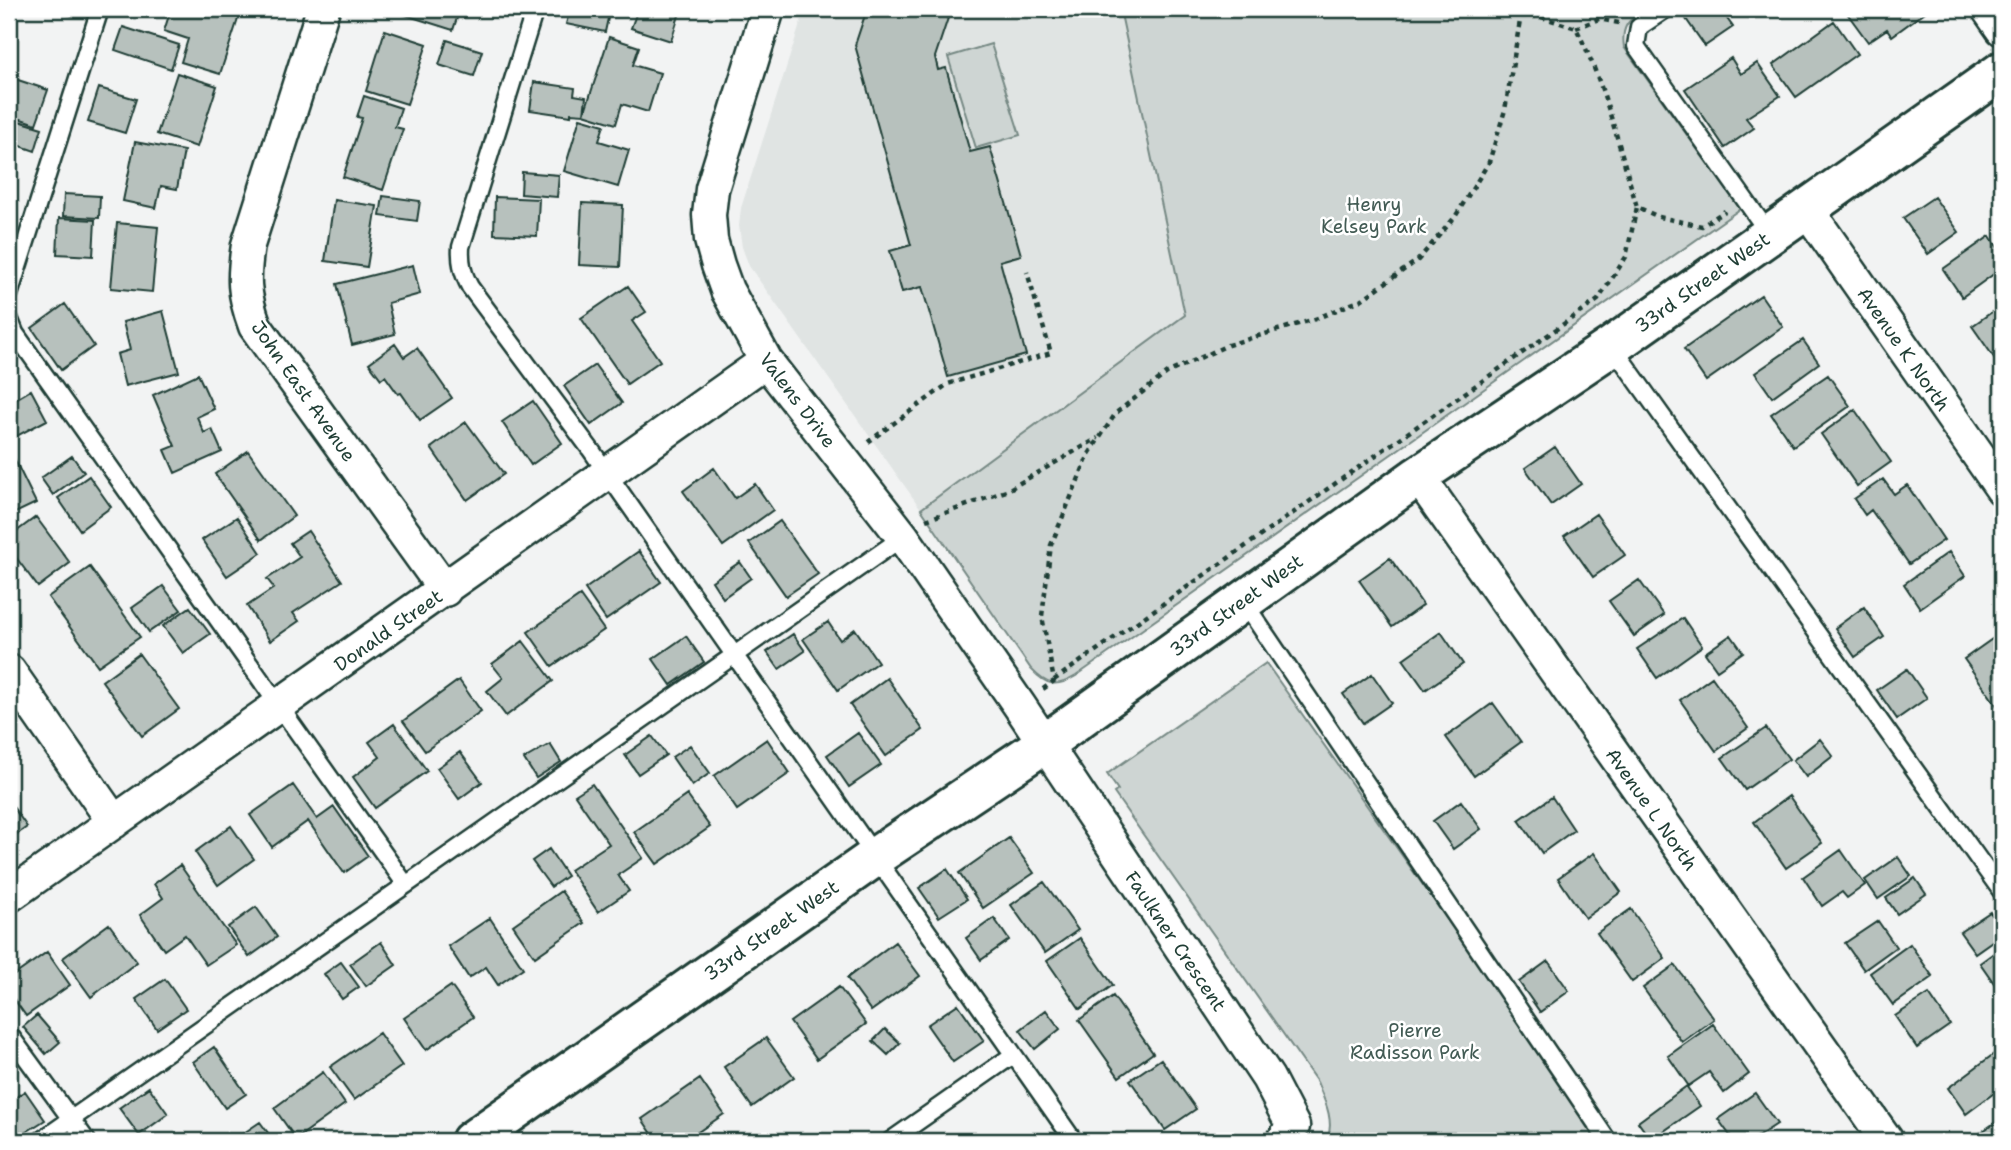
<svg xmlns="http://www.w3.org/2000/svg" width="2011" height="1150" viewBox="0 0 2011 1150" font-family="'Shantell Sans',sans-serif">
	<rect width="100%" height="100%" fill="#f2f3f3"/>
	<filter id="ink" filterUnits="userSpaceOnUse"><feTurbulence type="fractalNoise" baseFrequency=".0143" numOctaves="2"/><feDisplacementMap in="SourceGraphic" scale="14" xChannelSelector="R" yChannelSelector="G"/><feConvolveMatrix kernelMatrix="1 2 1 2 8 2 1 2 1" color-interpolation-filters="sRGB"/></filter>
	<g filter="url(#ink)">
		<path fill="#e0e4e3" d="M 805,9 L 1120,9 L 1185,315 L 921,509 L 749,266 L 742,247 L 739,226 L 741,208 Z"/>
		<path fill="#ced5d3" stroke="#768984" stroke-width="2" d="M 1120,9 L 1644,9 C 1628,20 1621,27 1624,47 L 1740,209 L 1076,676 C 1056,688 1047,686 1031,669 L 921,509 L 1185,315 Z
			M 991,44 L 1020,135 L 976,148 L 948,57 Z
			M 1266,663 L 1604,1141 L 1327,1141 C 1335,1121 1325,1101 1317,1082 L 1114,793 L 1118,790 L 1107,774 Z"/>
		<path fill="#b7c1bd" stroke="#1f3d34" stroke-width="2" d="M 50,9 L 75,9 L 73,16 Z
			M 171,9 L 227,9 L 240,13 L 220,74 L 181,62 L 188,39 L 164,31 Z
			M 397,9 L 460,9 L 453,30 L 396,12 Z
			M 570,9 L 610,9 L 605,32 L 566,24 Z
			M 638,9 L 681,9 L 671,41 L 631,28 Z
			M 867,9 L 951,9 L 935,57 L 938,70 L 946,68 L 970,152 L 990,147 L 1021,255 L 1000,261 L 1026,355 L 948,377 L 922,287 L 902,292 L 890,251 L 911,245 L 855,45 Z
			M 1701,9 L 1720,9 L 1733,27 L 1705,46 L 1686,19 Z
			M 1844,9 L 1923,9 L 1925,12 L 1892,36 L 1887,29 L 1868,42 Z
			M 1834,21 L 1857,54 L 1796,97 L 1773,65 Z
			M 123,27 L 179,45 L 171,69 L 115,50 Z
			M 385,30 L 427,44 L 407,104 L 366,91 Z
			M 609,37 L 639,47 L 633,65 L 660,73 L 648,112 L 622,104 L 616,124 L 584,114 Z
			M 447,40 L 482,51 L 474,76 L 439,65 Z
			M 1731,58 L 1741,74 L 1757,63 L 1780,96 L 1746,118 L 1754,128 L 1725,148 L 1685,89 Z
			M 177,73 L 217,86 L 197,147 L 157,134 Z
			M 9,77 L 48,90 L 36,124 L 9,115 Z
			M 534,82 L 575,88 L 574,95 L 586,97 L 584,114 L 571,113 L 571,116 L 530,110 Z
			M 99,88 L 136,99 L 125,133 L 88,122 Z
			M 364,96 L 401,108 L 395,127 L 403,129 L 383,190 L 343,177 L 362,118 L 357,117 Z
			M 9,118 L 42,128 L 35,151 L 9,142 Z
			M 580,118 L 604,125 L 599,141 L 629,150 L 618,187 L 564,171 Z
			M 135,142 L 184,151 L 177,189 L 161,186 L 156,208 L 123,201 Z
			M 522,172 L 559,175 L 557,197 L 521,194 Z
			M 64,194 L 100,196 L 99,218 L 63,216 Z
			M 383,196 L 420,201 L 417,221 L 380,216 Z
			M 495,197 L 539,199 L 537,236 L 494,234 Z
			M 1934,197 L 1959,232 L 1928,254 L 1903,218 Z
			M 334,200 L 377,206 L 367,267 L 325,261 Z
			M 582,203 L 623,205 L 620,267 L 579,265 Z
			M 59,218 L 95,220 L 93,256 L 57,254 Z
			M 117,223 L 158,227 L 152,292 L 111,288 Z
			M 1990,236 L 2002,254 L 2002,268 L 1962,297 L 1943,269 Z
			M 413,265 L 420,294 L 388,303 L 395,334 L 352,345 L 337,284 Z
			M 628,286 L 646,312 L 632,321 L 660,361 L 627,384 L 581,318 Z
			M 1761,295 L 1783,327 L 1706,381 L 1684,349 Z
			M 65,304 L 94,346 L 61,370 L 32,328 Z
			M 2002,305 L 2002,369 L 1972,326 Z
			M 163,311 L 179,372 L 125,386 L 117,354 L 130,350 L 123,322 Z
			M 1803,340 L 1819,363 L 1772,397 L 1755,373 Z
			M 395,344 L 404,357 L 417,348 L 452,398 L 420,420 L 401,393 L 398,394 L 385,376 L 381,379 L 369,363 Z
			M 595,365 L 622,403 L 591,425 L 564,386 Z
			M 198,374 L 214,409 L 197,417 L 204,433 L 212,429 L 222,452 L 175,473 L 165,450 L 175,446 L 153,395 Z
			M 1828,375 L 1850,406 L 1793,446 L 1771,414 Z
			M 31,390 L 47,420 L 13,438 L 9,430 L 9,403 Z
			M 533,401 L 562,443 L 531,465 L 502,422 Z
			M 1855,410 L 1891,462 L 1857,486 L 1821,434 Z
			M 466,422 L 504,474 L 467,500 L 431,448 Z
			M 1555,447 L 1581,484 L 1551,505 L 1525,468 Z
			M 9,448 L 36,503 L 9,516 Z
			M 248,451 L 294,516 L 261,540 L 215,474 Z
			M 72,456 L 84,472 L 53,495 L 41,478 Z
			M 714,468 L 735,498 L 755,484 L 773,510 L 723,546 L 683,491 Z
			M 89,476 L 111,507 L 80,530 L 58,498 Z
			M 1883,479 L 1894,494 L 1907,485 L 1944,540 L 1909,564 L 1871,510 L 1865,515 L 1854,499 Z
			M 1596,514 L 1625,555 L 1593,577 L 1564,536 Z
			M 36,517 L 70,563 L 38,587 L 9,548 L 9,537 Z
			M 237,517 L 261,553 L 227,576 L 202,540 Z
			M 780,521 L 818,574 L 786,596 L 749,543 Z
			M 308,531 L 342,581 L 293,613 L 299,621 L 270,641 L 247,606 L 274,588 L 267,579 L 300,557 L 290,543 Z
			M 639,551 L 661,582 L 606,620 L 585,589 Z
			M 1949,552 L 1965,576 L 1920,608 L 1904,584 Z
			M 1390,558 L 1423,605 L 1392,627 L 1359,580 Z
			M 740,562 L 751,578 L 723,598 L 712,581 Z
			M 90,567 L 140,637 L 98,666 L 48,597 Z
			M 1639,580 L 1664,615 L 1634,636 L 1609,601 Z
			M 163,586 L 181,610 L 149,632 L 132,608 Z
			M 580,596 L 604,630 L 552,666 L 528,632 Z
			M 190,607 L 210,634 L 183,653 L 163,626 Z
			M 1864,607 L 1884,637 L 1855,657 L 1835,628 Z
			M 1683,618 L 1702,646 L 1657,678 L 1637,649 Z
			M 828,622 L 840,640 L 855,629 L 878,662 L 838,690 L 803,639 Z
			M 1441,632 L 1463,664 L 1425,690 L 1403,659 Z
			M 2002,632 L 2002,713 L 1964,659 Z
			M 793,634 L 805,651 L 779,669 L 767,652 Z
			M 1731,635 L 1743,652 L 1717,670 L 1705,653 Z
			M 686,636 L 704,662 L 671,685 L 653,659 Z
			M 523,641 L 553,681 L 506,716 L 487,691 L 503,678 L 492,664 Z
			M 139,654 L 179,709 L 142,736 L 102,681 Z
			M 1907,669 L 1927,698 L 1897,719 L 1877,690 Z
			M 1372,674 L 1392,703 L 1363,723 L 1343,694 Z
			M 1712,677 L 1748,728 L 1716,751 L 1680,700 Z
			M 887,678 L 923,730 L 886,756 L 850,705 Z
			M 459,680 L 481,711 L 425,751 L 403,721 Z
			M 1493,703 L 1521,742 L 1474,776 L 1446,737 Z
			M 394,724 L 427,771 L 375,808 L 353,777 L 380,757 L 369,742 Z
			M 1766,728 L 1789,759 L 1745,790 L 1722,758 Z
			M 858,733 L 881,765 L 849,787 L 827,755 Z
			M 652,736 L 666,755 L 638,774 L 625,755 Z
			M 767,739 L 790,773 L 737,810 L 714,776 Z
			M 1820,739 L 1833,756 L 1806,777 L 1793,760 Z
			M 550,744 L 561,762 L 536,778 L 524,759 Z
			M 690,745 L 710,773 L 692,786 L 672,757 Z
			M 460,752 L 482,782 L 459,799 L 437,768 Z
			M 592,784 L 643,858 L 618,875 L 629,891 L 598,912 L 570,870 L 609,844 L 575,795 Z
			M 293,785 L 317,819 L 334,807 L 368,856 L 344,873 L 308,821 L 272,847 L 250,815 Z
			M 687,795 L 710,827 L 657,864 L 634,832 Z
			M 1789,796 L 1822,843 L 1786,868 L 1754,822 Z
			M 1552,797 L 1574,830 L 1542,853 L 1519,820 Z
			M 9,801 L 27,827 L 9,840 Z
			M 1461,801 L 1481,829 L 1453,849 L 1433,821 Z
			M 231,826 L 254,859 L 218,885 L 195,852 Z
			M 1009,838 L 1034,873 L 983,908 L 959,873 Z
			M 549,849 L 567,876 L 551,887 L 532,861 Z
			M 1841,850 L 1865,885 L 1847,898 L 1842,892 L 1822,906 L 1803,877 Z
			M 1594,853 L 1621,892 L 1585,918 L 1558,878 Z
			M 1898,857 L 1911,876 L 1878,899 L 1865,880 Z
			M 180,865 L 236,945 L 206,965 L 185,935 L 164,950 L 140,915 L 163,898 L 154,884 Z
			M 947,869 L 967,899 L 939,917 L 919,888 Z
			M 1915,878 L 1926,894 L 1897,914 L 1886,898 Z
			M 1044,882 L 1078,930 L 1045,953 L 1011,905 Z
			M 561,891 L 584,923 L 535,957 L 513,925 Z
			M 256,907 L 277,937 L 249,957 L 228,927 Z
			M 1631,909 L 1665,958 L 1632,982 L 1597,933 Z
			M 1990,912 L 2002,930 L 2002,934 L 1975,953 L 1960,932 Z
			M 490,918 L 523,968 L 498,985 L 486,967 L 469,978 L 448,946 Z
			M 994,918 L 1009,940 L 981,960 L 966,938 Z
			M 1878,921 L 1896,947 L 1864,970 L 1845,943 Z
			M 109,924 L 137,962 L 91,997 L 63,958 Z
			M 1080,938 L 1113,985 L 1080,1009 L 1047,961 Z
			M 381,942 L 396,965 L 366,986 L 350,964 Z
			M 895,942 L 920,976 L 871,1011 L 847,978 Z
			M 1910,944 L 1933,977 L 1893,1005 L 1870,973 Z
			M 2002,947 L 2002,982 L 1996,986 L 1980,963 Z
			M 47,952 L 70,985 L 26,1016 L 9,992 L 9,979 Z
			M 1548,961 L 1569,991 L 1540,1012 L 1519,982 Z
			M 341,962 L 359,987 L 342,999 L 324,974 Z
			M 1675,965 L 1714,1019 L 1682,1042 L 1643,988 Z
			M 165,979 L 186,1009 L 157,1029 L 136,999 Z
			M 451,986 L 473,1017 L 426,1050 L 404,1018 Z
			M 839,987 L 866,1024 L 817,1059 L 790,1022 Z
			M 1929,994 L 1950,1025 L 1917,1048 L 1895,1016 Z
			M 1113,996 L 1153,1053 L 1119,1077 L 1079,1020 Z
			M 958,1004 L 984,1041 L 953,1062 L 927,1025 Z
			M 1046,1010 L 1060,1029 L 1035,1049 L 1020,1030 Z
			M 37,1015 L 60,1042 L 46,1054 L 23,1027 Z
			M 1713,1024 L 1749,1074 L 1724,1093 L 1709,1072 L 1687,1087 L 1700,1106 L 1651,1140 L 1638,1122 L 1688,1085 L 1668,1056 Z
			M 885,1029 L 900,1043 L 888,1055 L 873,1041 Z
			M 379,1033 L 402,1066 L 354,1100 L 330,1067 Z
			M 766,1038 L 794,1077 L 752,1107 L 724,1067 Z
			M 214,1047 L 246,1094 L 225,1108 L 193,1062 Z
			M 2002,1048 L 2002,1087 L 1966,1114 L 1948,1088 Z
			M 1161,1059 L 1196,1109 L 1165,1130 L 1130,1080 Z
			M 323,1072 L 345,1104 L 296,1139 L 274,1108 Z
			M 700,1079 L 724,1114 L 685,1141 L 657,1141 L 642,1119 Z
			M 149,1087 L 168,1114 L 139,1135 L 119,1108 Z
			M 25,1091 L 45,1120 L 12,1141 L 9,1137 L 9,1102 Z
			M 1755,1093 L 1777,1124 L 1751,1141 L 1734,1141 L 1718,1119 Z
			M 2002,1118 L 2002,1141 L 1986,1141 L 1980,1133 Z
			M 260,1122 L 274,1141 L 232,1141 Z"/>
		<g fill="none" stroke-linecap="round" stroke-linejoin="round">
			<defs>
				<path id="service" d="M 535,9 L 461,247 C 460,263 463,274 470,287 L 591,450 L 1074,1141
					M 1666,9 L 1639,27 L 1636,46 L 1770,235
					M 9,295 L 100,9
					M 9,318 L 15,333 L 406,885
					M 1612,346 L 2002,892
					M 1243,601 L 1608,1141
					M 9,1034 L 87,1141
					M 40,1141 L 903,537
					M 890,1141 L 1013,1055"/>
				<path id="minor" d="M 323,9 L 248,245 C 243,278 243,294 255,326 L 445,590
					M 768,9 L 712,189 L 709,215 L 711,240 L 718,265 L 727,290 L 766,361 L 903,537 L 1019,705 L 1268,1078 L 1293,1126 L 1283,1141
					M 1988,9 L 2002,29
					M 1806,208 L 2002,489
					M 1418,476 L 1887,1141
					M 9,671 L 114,822
					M 9,896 L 766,361"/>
				<path id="secondary" d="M 471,1141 L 875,857 L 1044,744 L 1418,476 L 1612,346 L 2002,71"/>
			</defs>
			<use href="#service" stroke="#1f3d34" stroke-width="21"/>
			<use href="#minor" stroke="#1f3d34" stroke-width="37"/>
			<use href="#secondary" stroke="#1f3d34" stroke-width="44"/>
			<path stroke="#1f3d34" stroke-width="4.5" stroke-dasharray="5 5" stroke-linecap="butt" d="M 1521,16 L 1538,16 L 1576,28 C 1605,84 1619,147 1637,207 L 1659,217 L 1702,226 L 1725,211
				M 1576,28 L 1599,19 L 1619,23
				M 868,442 L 948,384 L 1051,353 L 1027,272
				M 926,520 L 1006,491 L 1098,438
				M 1054,680 L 1598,300 L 1626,257 L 1637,207
				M 1043,689 L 1054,681 L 1042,616 L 1051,545 L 1089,454 L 1116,413 L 1167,373 L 1228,345 L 1315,319 L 1361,300 L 1418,260 L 1455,217 L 1489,162 L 1505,110 L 1522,9"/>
			<use href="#service" stroke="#fff" stroke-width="16"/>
			<use href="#minor" stroke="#fff" stroke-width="32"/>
			<use href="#secondary" stroke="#fff" stroke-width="38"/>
		</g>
	</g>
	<g text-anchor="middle" stroke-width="5" stroke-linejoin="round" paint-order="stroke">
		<g font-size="19" fill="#425b54" stroke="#fff">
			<text x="1374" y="211">Henry<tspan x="1374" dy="22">Kelsey Park</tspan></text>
			<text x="1415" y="1037">Pierre<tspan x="1415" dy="22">Radisson Park</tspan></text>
		</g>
		<g font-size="19" fill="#1f3d34" stroke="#fff">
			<text transform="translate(1702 282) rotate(-35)" y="7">33rd Street West</text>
			<text transform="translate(1904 349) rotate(55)" y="7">Avenue K North</text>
			<text transform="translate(304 391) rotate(55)" y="7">John East Avenue</text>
			<text transform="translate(798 400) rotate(53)" y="7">Valens Drive</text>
			<text transform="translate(1236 605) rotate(-36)" y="7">33rd Street West</text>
			<text transform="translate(388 630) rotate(-35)" y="7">Donald Street</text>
			<text transform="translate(1652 809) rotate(55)" y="7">Avenue L North</text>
			<text transform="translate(771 930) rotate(-35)" y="7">33rd Street West</text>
			<text transform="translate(1176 941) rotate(56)" y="7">Faulkner Crescent</text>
		</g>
	</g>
	<rect width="2011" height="1150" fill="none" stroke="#fff" stroke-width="35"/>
	<rect x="18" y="18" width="1976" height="1115" fill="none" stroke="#1f3d34" stroke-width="2.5" filter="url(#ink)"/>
</svg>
